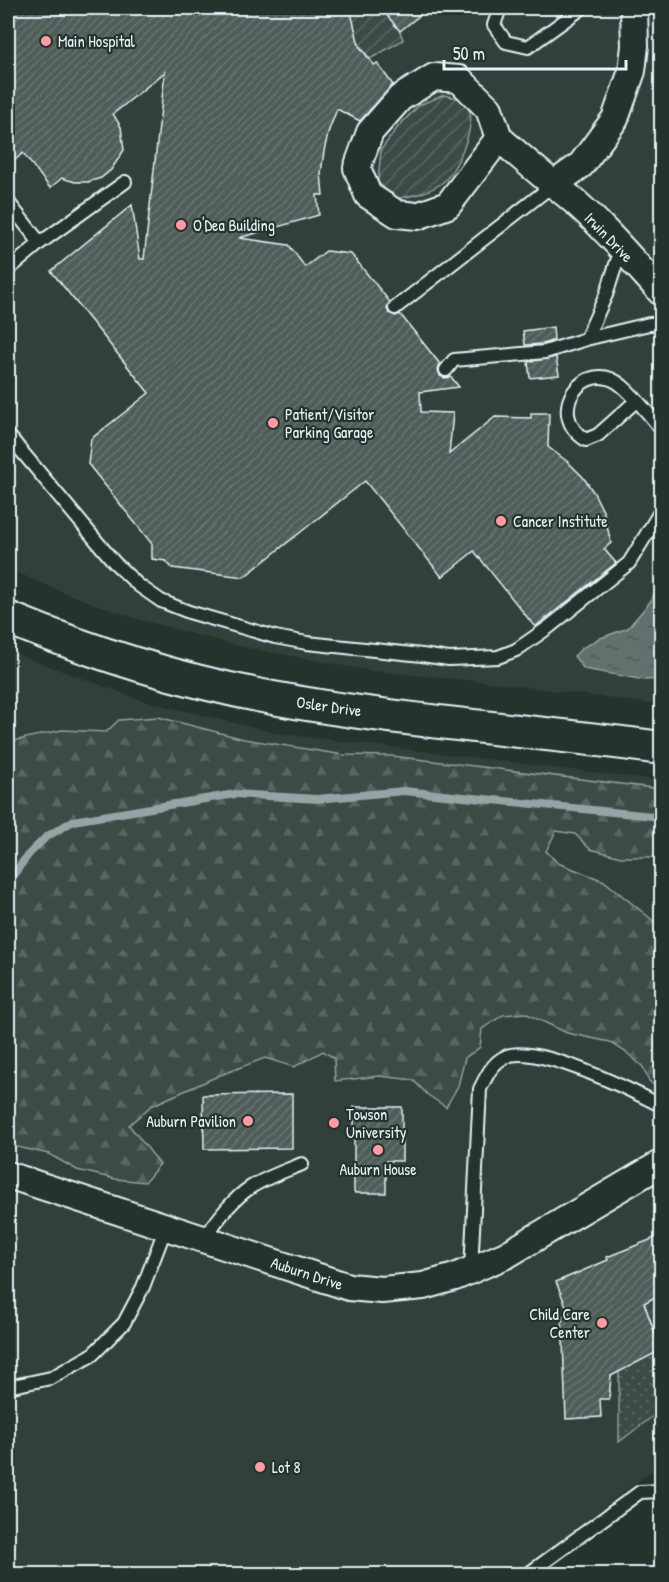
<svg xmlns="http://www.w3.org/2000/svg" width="669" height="1582" viewBox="0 0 669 1582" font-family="'Patrick Hand',sans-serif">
	<defs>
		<pattern id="forest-firs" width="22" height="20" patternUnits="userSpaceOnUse" patternTransform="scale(1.5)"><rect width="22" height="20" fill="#3e4b47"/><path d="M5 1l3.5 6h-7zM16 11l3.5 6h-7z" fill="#5a6562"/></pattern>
		<pattern id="park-dots" width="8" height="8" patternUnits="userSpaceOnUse" patternTransform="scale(1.5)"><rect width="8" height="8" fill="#3e4b47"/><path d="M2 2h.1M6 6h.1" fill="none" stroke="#5a6562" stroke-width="1.8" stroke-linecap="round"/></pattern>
		<pattern id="garden-furrows" width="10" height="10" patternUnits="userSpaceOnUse" patternTransform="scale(1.5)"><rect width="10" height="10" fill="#3e4b47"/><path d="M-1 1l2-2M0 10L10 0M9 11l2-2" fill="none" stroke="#5a6562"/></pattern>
		<pattern id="water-ripples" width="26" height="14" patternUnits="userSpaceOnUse" patternTransform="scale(1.5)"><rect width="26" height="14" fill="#636f6d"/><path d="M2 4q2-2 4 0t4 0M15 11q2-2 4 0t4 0" fill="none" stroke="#535a5a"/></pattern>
		<pattern id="building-hatch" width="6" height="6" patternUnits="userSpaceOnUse" patternTransform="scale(1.5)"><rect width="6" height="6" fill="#505c59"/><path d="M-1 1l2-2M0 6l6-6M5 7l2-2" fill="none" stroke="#697472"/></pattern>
	</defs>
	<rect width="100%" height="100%" fill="#26332d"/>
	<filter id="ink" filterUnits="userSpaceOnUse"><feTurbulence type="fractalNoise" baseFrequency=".0167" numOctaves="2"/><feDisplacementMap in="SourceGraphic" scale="12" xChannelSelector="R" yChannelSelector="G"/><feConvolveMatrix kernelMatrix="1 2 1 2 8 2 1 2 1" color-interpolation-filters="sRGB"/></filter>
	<g filter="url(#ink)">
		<path fill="#333f3a" d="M 8,8 L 661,8 L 661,705 L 498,683 L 373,671 L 238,646 L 134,618 L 65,593 L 8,569 Z
			M 8,651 L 144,701 L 275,733 L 661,781 L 661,1464 L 515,1574 L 8,1574 Z"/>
		<path fill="url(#forest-firs)" stroke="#939ea0" stroke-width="1.5" d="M 158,717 L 244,739 L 344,755 L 392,756 L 661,789 L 661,857 L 621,857 L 590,849 L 575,834 L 556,831 L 546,851 L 558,863 L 604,881 L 661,927 L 661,1091 L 649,1081 L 643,1067 L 627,1053 L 610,1042 L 567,1033 L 525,1013 L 503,1015 L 482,1029 L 480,1047 L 465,1058 L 458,1086 L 446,1107 L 428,1095 L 413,1080 L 380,1076 L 335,1081 L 334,1058 L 323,1051 L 294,1067 L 265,1058 L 218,1076 L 151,1106 L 129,1125 L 160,1164 L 145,1182 L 115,1179 L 77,1170 L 49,1154 L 8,1145 L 8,742 L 62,730 L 106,732 L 119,720 Z"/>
		<path fill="url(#park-dots)" stroke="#939ea0" stroke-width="1.5" d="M 661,1293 L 661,1410 L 619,1442 L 619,1371 L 661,1350 L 644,1303 Z"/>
		<path fill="url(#garden-furrows)" stroke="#939ea0" stroke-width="1.5" d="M 349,8 L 381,8 L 400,31 L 403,40 L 370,59 L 358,42 Z
			M 444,95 L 461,99 C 463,102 467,106 469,110 C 476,126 456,172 443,182 C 429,193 412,196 395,199 L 378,182 L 381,150 L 397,128 L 419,105 Z"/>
		<path fill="url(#water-ripples)" stroke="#98a3a5" stroke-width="1.5" d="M 661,581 L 661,679 L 645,680 L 584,669 L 574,656 L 582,648 L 598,639 L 628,628 L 650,602 Z"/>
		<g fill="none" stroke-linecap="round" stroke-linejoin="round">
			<path stroke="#98a3a5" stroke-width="8" d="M 8,882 L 28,855 L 46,837 L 73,821 L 235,794 L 317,799 L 404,791 L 662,817"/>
		</g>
		<path fill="url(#building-hatch)" stroke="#e8f1f8" stroke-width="1.5" d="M 8,8 L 350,8 L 359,46 L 374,65 L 377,63 L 393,85 L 360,121 L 337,109 L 329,130 L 324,151 L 321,173 L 323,195 L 317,195 L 319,215 L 239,238 L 289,245 L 305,267 L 326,251 L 351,254 L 390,302 L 387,309 L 389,313 L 396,316 L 400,314 L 440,364 L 438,369 L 440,376 L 445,378 L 451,377 L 459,387 L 420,392 L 421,412 L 453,413 L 449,454 L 495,417 L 531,418 L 531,413 L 549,413 L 548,447 L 568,462 L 583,477 L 594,493 L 604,513 L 611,543 L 604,549 L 616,563 L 535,627 L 474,551 L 442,577 L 365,481 L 244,577 L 172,568 L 166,561 L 152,559 L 152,544 L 88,464 L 91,439 L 149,393 L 51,271 L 132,205 L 140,259 L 144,259 L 165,72 L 113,114 L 121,127 L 124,150 L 111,170 L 101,178 L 88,182 L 75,182 L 62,178 L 50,188 L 23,153 L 8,166 Z
			M 381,8 L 429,8 L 400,31 Z
			M 553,327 L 554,340 L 543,344 L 525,345 L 523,331 Z
			M 556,357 L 559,375 L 530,378 L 528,362 Z
			M 292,1094 L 292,1148 L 204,1149 L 203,1095 Z
			M 354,1107 L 402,1107 L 402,1161 L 386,1161 L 386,1193 L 355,1193 L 354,1191 Z
			M 662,1235 L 662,1293 L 644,1303 L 661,1350 L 611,1376 L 609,1399 L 600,1399 L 601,1417 L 566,1419 L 562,1316 L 569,1313 L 556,1282 L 608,1260 L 607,1257 Z"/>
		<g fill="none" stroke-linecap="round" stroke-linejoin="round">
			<defs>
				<path id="service" d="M 500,8 L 494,25 L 506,42 L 528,47 L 582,8
					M 8,202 L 40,243
					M 8,270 L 40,243 L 125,182
					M 395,308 L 553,185
					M 586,339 L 606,295 L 621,249
					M 446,370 L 454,360 L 545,352 L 586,339 L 649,324 L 662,324
					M 636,401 L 598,435 L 586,440 C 543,413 585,356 621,385 C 636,397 649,415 662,430
					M 8,435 L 114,562 L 138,585 L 161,601 L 189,612 L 275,637 L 307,643 L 422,655 L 449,659 L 498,657 L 516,650 L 549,627 L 629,563 L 662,509
					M 203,1239 C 217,1221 231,1200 251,1187 C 267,1177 285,1171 302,1164
					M 471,1270 L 480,1089 C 486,1077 492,1063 505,1057 C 534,1042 633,1091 662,1106
					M 8,1387 L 51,1378 L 92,1355 L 124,1323 L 143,1287 L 166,1227
					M 528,1574 L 640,1492 L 662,1491"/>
				<path id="minor" d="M 434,77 L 459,79 L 489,109 L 499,138 L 448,205 L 417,216 L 397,214 L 368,195 L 357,168 L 370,132 L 400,98 Z
					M 499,138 C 522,158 544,177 567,195 C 602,224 632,260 662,293
					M 553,185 L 581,165 L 615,119 L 632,71 L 635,46 L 634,8
					M 8,1175 L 349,1287 L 382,1290 L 423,1286 L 455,1277 L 506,1255 L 662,1163"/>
				<path id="tertiary" d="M 8,618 C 93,653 182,681 273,698 C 401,722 532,730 662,748"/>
			</defs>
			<use href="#service" stroke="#e8f1f8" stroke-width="16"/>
			<use href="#minor" stroke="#e8f1f8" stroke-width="30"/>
			<use href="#tertiary" stroke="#e8f1f8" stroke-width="36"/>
			<use href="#service" stroke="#26332d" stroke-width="12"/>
			<use href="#minor" stroke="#26332d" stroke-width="26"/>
			<use href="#tertiary" stroke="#26332d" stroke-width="32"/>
		</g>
	</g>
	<g fill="#ff9aa2" stroke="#26332d" stroke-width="2">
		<circle cx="46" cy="41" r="6"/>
		<circle cx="181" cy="225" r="6"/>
		<circle cx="273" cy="423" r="6"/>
		<circle cx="501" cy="521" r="6"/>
		<circle cx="248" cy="1121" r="6"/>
		<circle cx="334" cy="1123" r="6"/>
		<circle cx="378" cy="1150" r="6"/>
		<circle cx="602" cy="1323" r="6"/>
		<circle cx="260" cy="1467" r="6"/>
	</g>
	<g text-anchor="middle" stroke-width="4.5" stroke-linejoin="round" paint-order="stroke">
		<g font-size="16" fill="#e8f1f8" stroke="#26332d" text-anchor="start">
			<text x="58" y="47">Main Hospital</text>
			<text x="193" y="231">O'Dea Building</text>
			<text x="285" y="420">Patient/Visitor<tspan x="285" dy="18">Parking Garage</tspan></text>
			<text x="513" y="527">Cancer Institute</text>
			<text x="346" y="1120">Towson<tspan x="346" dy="18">University</tspan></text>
			<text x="236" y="1127" text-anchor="end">Auburn Pavilion</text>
			<text x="378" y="1175" text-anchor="middle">Auburn House</text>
			<text x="590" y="1320" text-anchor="end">Child Care<tspan x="590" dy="18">Center</tspan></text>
			<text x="272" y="1473">Lot 8</text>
		</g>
		<g font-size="16" fill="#e8f1f8" stroke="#26332d">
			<text transform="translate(609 237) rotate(46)" y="6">Irwin Drive</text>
			<text transform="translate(329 706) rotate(8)" y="6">Osler Drive</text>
			<text transform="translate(307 1273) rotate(18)" y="6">Auburn Drive</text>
		</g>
	</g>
	<rect width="669" height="1582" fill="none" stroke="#26332d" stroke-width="30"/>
	<rect x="15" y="15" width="639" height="1552" fill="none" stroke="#e8f1f8" stroke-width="2" filter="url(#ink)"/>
	<path d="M444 60v9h182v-9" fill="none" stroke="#e8f1f8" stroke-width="3"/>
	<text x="453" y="60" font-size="18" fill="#e8f1f8" stroke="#26332d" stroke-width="4.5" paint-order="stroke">50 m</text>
</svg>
